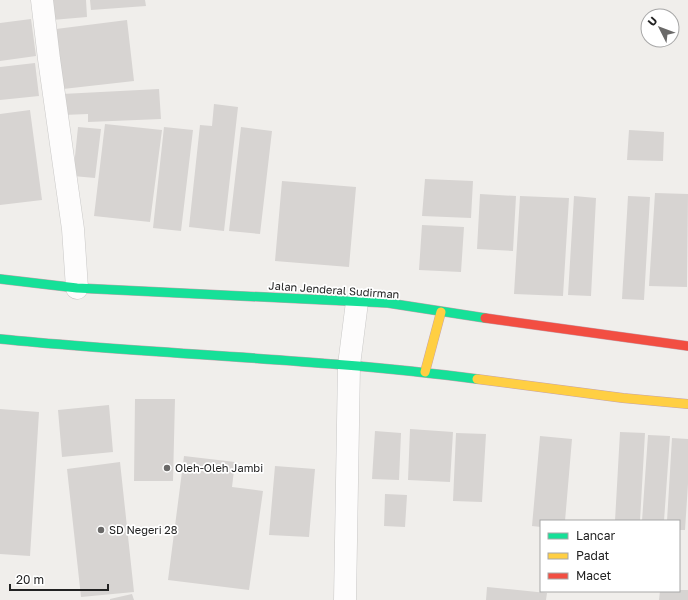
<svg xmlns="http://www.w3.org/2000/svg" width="688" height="600" viewBox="0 0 688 600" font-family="'Golos Text',sans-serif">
	<rect width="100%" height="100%" fill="#f0eeeb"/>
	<path fill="#d7d4d2" d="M 50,0 L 86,0 L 87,17 L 52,20 Z
		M 90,0 L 145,0 L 146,6 L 91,10 Z
		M 31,19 L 36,56 L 0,61 L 0,23 Z
		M 127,20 L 134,81 L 63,89 L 56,29 Z
		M 35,63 L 39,96 L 0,100 L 0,67 Z
		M 159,89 L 161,119 L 88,122 L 88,114 L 63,115 L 62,94 Z
		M 214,104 L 238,107 L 224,231 L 189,227 L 200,125 L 212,126 Z
		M 30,110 L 42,200 L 0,205 L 0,114 Z
		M 105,124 L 162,130 L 150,222 L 94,216 Z
		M 78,127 L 101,129 L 95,178 L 73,176 Z
		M 164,127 L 193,130 L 181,231 L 153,228 Z
		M 241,127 L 272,131 L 260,234 L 229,231 Z
		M 629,130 L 664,132 L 663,161 L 627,160 Z
		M 425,179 L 473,181 L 471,218 L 422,216 Z
		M 282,181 L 356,187 L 349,267 L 275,261 Z
		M 655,193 L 688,194 L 687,287 L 649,286 Z
		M 480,194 L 516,196 L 513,251 L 477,249 Z
		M 520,196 L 569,198 L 563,296 L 514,294 Z
		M 574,196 L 596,198 L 591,296 L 568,295 Z
		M 628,196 L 650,197 L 644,300 L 622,299 Z
		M 422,225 L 464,227 L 461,272 L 419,270 Z
		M 135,399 L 175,399 L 173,481 L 134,481 Z
		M 109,405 L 113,452 L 62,457 L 58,410 Z
		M 0,409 L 39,412 L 30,556 L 0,554 Z
		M 410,429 L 453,432 L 450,482 L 408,480 Z
		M 375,431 L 401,433 L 399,480 L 372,479 Z
		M 620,432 L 645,433 L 640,521 L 615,521 Z
		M 456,433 L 486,434 L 482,502 L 453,501 Z
		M 648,435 L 670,436 L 664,521 L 642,521 Z
		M 540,436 L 572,439 L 565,521 L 541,521 L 541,527 L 532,526 Z
		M 672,438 L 688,439 L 688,484 L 685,530 L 679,530 L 679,521 L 667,521 Z
		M 184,456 L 235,462 L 232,487 L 263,491 L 249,590 L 168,580 Z
		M 120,462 L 134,592 L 81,597 L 67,469 Z
		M 275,466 L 315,469 L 309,537 L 269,535 Z
		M 385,494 L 407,495 L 405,527 L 384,526 Z
		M 487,587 L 547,593 L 546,600 L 486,600 Z
		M 679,590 L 688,590 L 688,600 L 659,600 L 660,591 L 679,591 Z
		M 132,594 L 134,600 L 110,600 L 110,599 Z"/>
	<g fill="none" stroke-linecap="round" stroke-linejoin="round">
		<defs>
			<path id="street" d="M 42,0 L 49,59 L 73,229 L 77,288
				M 345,600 L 349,365 L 357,302"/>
			<path id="fast" d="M 0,279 L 77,288 L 388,303 L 485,318
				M 0,339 C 159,355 319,358 477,379"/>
			<path id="slow" d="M 425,372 L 441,312
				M 477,379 L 623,398 L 688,404"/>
			<path id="jam" d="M 485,318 L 688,346"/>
		</defs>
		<use href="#street" stroke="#c9c8c7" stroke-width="23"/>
		<use href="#fast" stroke="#c5a2ac" stroke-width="10"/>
		<use href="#slow" stroke="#c5a2ac" stroke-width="10"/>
		<use href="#jam" stroke="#c5a2ac" stroke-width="10"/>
		<use href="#street" stroke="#fdfcfc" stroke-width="22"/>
		<use href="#fast" stroke="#16e098" stroke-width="9"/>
		<use href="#slow" stroke="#ffcf43" stroke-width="9"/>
		<use href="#jam" stroke="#f24e42" stroke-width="9"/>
	</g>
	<g fill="#6a6968" stroke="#fff" stroke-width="1.5">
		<circle cx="167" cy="468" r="4"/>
		<circle cx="101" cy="530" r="4"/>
	</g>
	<g text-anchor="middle" stroke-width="3.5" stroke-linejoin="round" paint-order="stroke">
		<g font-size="11" fill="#222" stroke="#fff">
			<text transform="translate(334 290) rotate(4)" y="4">Jalan Jenderal Sudirman</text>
		</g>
		<g font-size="11" fill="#222" stroke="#fff" text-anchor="start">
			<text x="175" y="472">Oleh-Oleh Jambi</text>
			<text x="109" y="534">SD Negeri 28</text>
		</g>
	</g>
	<rect x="540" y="520" width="140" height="72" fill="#ffffff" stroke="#a7a7a7"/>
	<rect x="548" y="533" width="20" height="6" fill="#16e098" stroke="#a7a7a7"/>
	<text x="576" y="540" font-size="12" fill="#222222">Lancar</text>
	<rect x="548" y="553" width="20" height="6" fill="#ffcf43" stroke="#a7a7a7"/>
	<text x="576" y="560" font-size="12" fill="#222222">Padat</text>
	<rect x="548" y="573" width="20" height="6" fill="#f24e42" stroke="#a7a7a7"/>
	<text x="576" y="580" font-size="12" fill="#222222">Macet</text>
	<g transform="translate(660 28) rotate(312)"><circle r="19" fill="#ffffff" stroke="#a7a7a7"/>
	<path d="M0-3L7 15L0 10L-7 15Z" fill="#6a6968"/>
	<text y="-6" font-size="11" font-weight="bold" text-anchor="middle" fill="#222222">U</text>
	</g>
	<path d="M10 584v6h98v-6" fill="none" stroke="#222222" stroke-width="2"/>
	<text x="16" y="584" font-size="12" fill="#222222" stroke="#ffffff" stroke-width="3" paint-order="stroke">20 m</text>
</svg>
